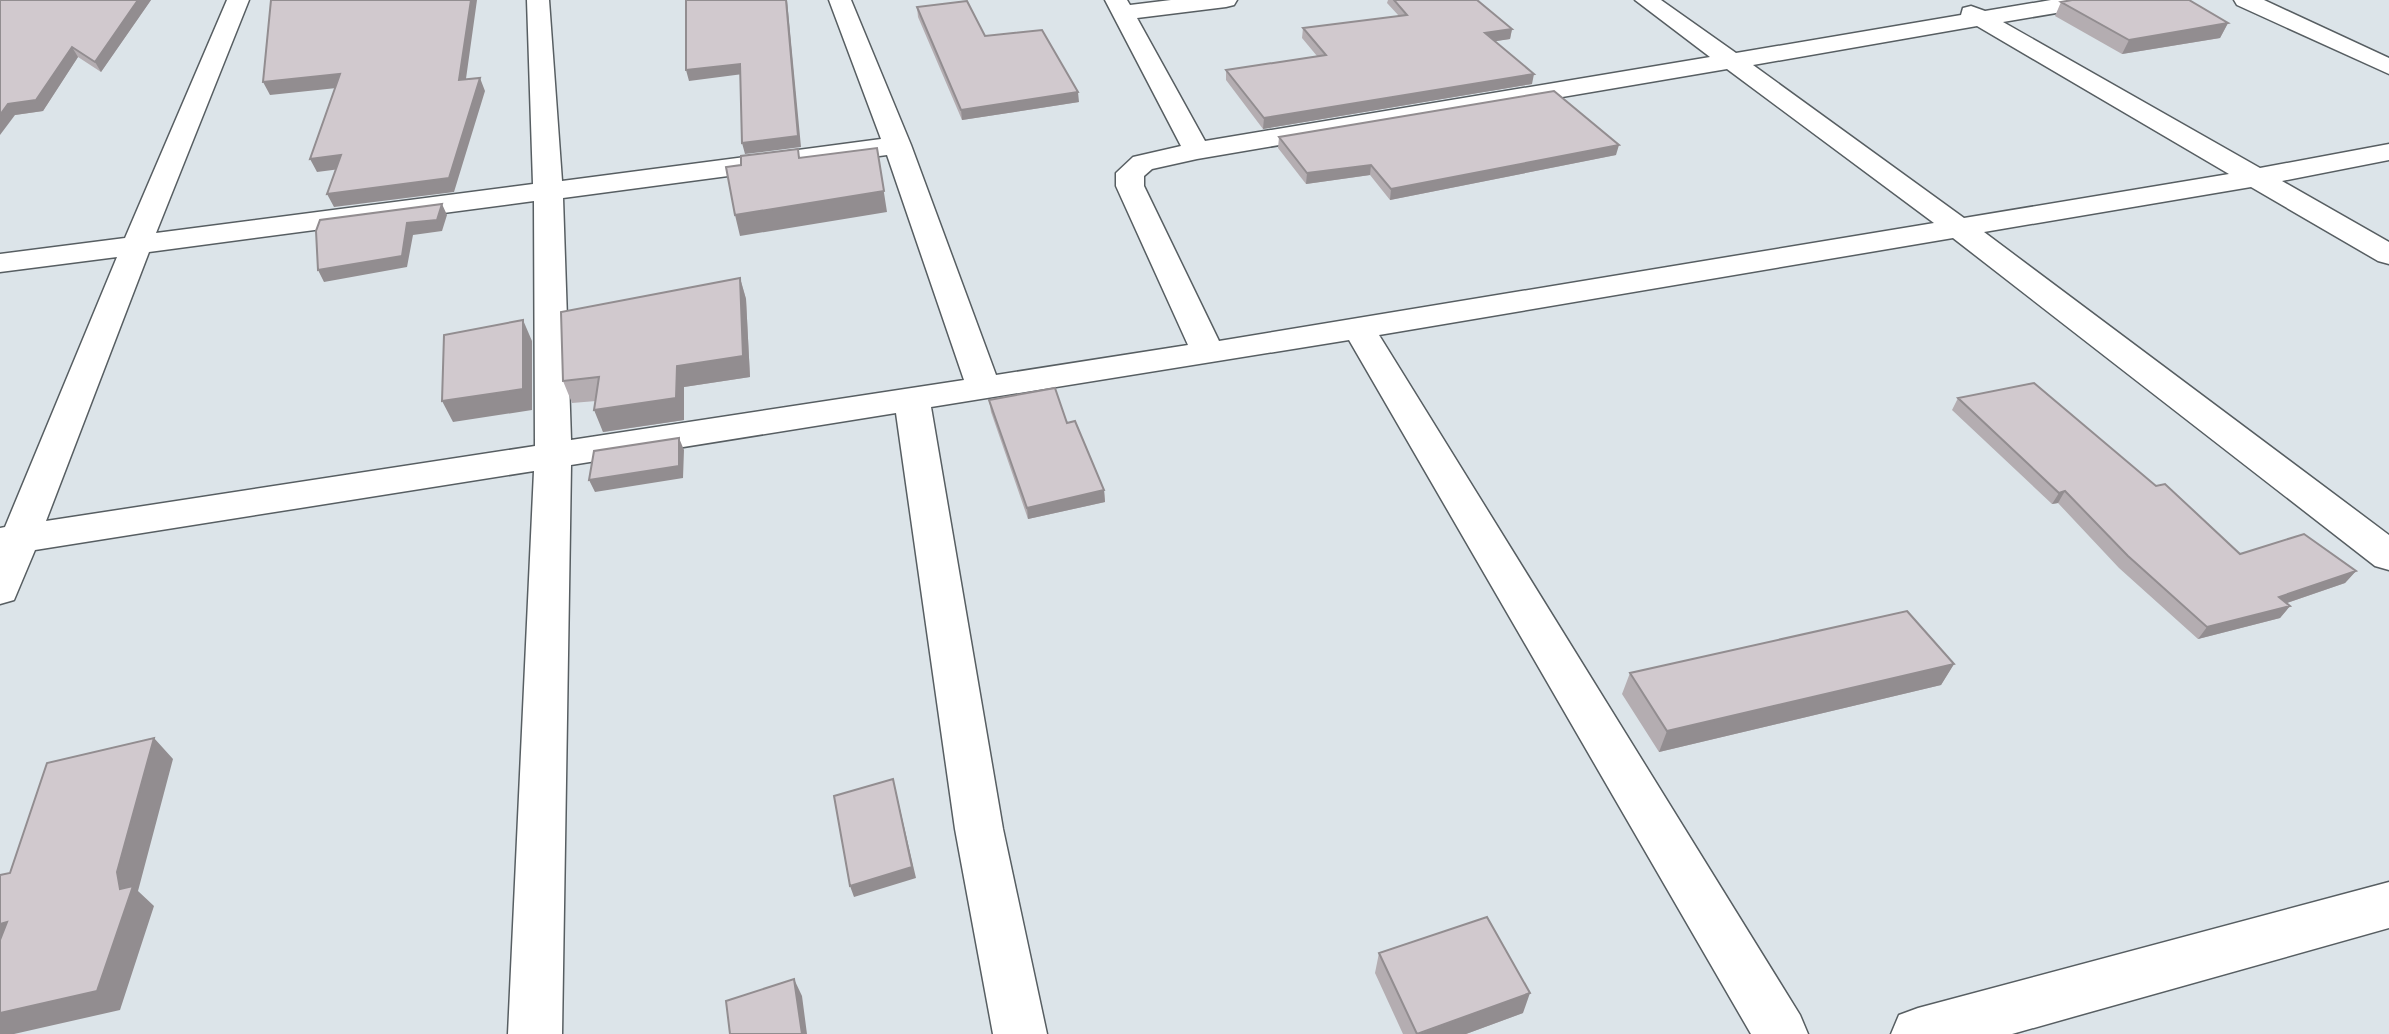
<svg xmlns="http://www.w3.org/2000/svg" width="2389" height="1034" viewBox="0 0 2389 1034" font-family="'Source Serif 4',serif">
	<rect width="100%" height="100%" fill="#dce4e9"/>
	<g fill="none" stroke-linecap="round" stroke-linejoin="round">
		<defs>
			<path id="street" d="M 227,0 L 249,0 L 156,233 L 533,184 L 527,0 L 549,0 L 562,181 L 881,139 L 829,0 L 851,0 L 911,145 L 996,375 L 1188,345 L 1116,186 L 1116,173 L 1133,157 L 1181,146 L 1105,0 L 1127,0 L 1130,5 L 1171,0 L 1237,0 L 1234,5 L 1226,7 L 1137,18 L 1205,141 L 1710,57 L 1635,0 L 1661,0 L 1736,53 L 1961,15 L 1963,8 L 1971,6 L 1985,11 L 2051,0 L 2103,0 L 2100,5 L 2092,7 L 2003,22 L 2260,168 L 2389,144 L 2389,160 L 2282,181 L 2389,242 L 2389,264 L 2378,261 L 2251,187 L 1984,232 L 2389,535 L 2389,570 L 2375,566 L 1953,238 L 1379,335 L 1800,1015 L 1808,1034 L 1751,1034 L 1349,340 L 931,407 L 1003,829 L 1047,1034 L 993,1034 L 955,829 L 896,413 L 571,465 L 562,1034 L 508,1034 L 534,471 L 35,550 L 14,600 L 0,604 L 0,528 L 5,527 L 117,257 L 0,272 L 0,254 L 125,238 ZM 1977,26 L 2229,174 L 1964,218 L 1753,65 ZM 1727,69 L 1934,223 L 1219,341 L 1144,186 L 1144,176 L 1152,169 L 1197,159 ZM 887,155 L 964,380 L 571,440 L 563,198 ZM 534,201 L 535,446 L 46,521 L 149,252 Z
				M 2234,0 L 2264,0 L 2389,58 L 2389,74 L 2237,5 Z
				M 2389,882 L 2389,928 L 2012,1034 L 1891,1034 L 1899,1015 L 1918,1008 Z"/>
		</defs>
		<use href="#street" stroke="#575e62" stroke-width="3"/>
		<use href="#street" fill="#fff" fill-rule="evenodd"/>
	</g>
	<path fill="#b4adb1" d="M 0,0 L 151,0 L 101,72 L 78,57 L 43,111 L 15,115 Z
		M 1388,0 L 1477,0 L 1512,29 L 1510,39 L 1495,41 L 1532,84 L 1263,129 L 1226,80 L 1226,70 L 1317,56 L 1302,38 L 1303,28 L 1399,16 L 1387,3 Z
		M 2061,2 L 2228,23 L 2220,38 L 2122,54 L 2055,16 Z
		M 917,7 L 985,36 L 1079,102 L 962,120 L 918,17 Z
		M 1279,137 L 1616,155 L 1390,200 L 1370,175 L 1306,184 L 1278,148 Z
		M 740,278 L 746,299 L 750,377 L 684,387 L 684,420 L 603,432 L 596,401 L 572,403 L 563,381 Z
		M 1958,398 L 2156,486 L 2240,554 L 2356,571 L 2345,583 L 2287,603 L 2290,606 L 2280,618 L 2198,639 L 2119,568 L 2058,503 L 2052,504 L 1952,410 Z
		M 989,400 L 1067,423 L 1104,490 L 1105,502 L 1028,519 L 991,412 Z
		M 1954,664 L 1941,685 L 1659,752 L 1622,694 L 1630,673 Z
		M 1379,953 L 1523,1013 L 1466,1034 L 1403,1034 L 1375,973 Z"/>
	<path fill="#928d90" d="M 138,0 L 151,0 L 101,72 L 95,62 Z
		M 471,0 L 477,0 L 464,93 L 459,80 Z
		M 786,0 L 787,0 L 801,147 L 745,154 L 742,143 Z
		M 2228,23 L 2220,38 L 2122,54 L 2129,40 Z
		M 1512,29 L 1510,39 L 1484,43 L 1485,33 Z
		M 72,47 L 78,57 L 43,111 L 15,115 L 0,135 L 0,115 L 8,104 Z
		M 740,64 L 743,74 L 689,81 L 686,70 Z
		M 340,74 L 346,87 L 270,95 L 263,82 Z
		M 1534,74 L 1532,84 L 1263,129 L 1264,118 Z
		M 480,78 L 485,91 L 454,192 L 334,207 L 327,194 Z
		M 1078,92 L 1079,102 L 962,120 L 961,110 Z
		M 1619,145 L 1616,155 L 1390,200 L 1391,189 Z
		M 877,148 L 887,212 L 740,236 L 735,215 Z
		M 341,155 L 348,168 L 317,172 L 310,159 Z
		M 1371,165 L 1370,175 L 1306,184 L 1307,173 Z
		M 442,204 L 447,215 L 442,231 L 413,235 L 407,267 L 324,282 L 318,270 Z
		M 740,278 L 746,299 L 750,377 L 684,387 L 684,420 L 603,432 L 594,410 Z
		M 523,320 L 532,341 L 532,410 L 453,422 L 442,401 Z
		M 679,438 L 684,450 L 683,478 L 595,492 L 589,480 Z
		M 1104,490 L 1105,502 L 1028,519 L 1027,508 Z
		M 2065,491 L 2058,503 L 2052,504 L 2059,493 Z
		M 2356,571 L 2345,583 L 2269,609 L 2279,597 Z
		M 2290,606 L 2280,618 L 2198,639 L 2207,627 Z
		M 1954,664 L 1941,685 L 1659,752 L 1667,731 Z
		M 154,738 L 173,759 L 138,891 L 154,906 L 120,1010 L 14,1034 L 0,1034 L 0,1013 L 120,889 L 117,872 Z
		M 893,779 L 916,878 L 854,897 L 850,886 Z
		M 7,922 L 0,949 L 0,924 Z
		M 794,979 L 802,996 L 807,1034 L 802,1034 Z
		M 1530,993 L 1523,1013 L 1466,1034 L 1419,1034 Z"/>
	<path fill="#d1c9ce" stroke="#928d90" stroke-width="2" d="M 0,0 L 138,0 L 95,62 L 72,47 L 36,100 L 8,104 L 0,115 Z
		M 271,0 L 471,0 L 459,80 L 480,78 L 449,178 L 327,194 L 341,155 L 310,159 L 340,74 L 263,82 Z
		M 686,0 L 786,0 L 798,136 L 742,143 L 740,64 L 686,70 Z
		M 1394,0 L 1477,0 L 1512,29 L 1485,33 L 1534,74 L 1264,118 L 1226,70 L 1326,55 L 1303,28 L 1407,15 Z
		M 2072,0 L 2189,0 L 2228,23 L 2129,40 L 2061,2 Z
		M 967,1 L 985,36 L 1042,30 L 1078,92 L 961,110 L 917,7 Z
		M 1554,91 L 1619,145 L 1391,189 L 1371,165 L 1307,173 L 1279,137 Z
		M 877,148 L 884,191 L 735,215 L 726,167 L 741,165 L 741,156 L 798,149 L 799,158 Z
		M 442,204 L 437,220 L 407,223 L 402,256 L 318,270 L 316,231 L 320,220 Z
		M 740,278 L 743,356 L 677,366 L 676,398 L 594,410 L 599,377 L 563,381 L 561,312 Z
		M 523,320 L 523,389 L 442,401 L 444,335 Z
		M 2034,383 L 2156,486 L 2165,484 L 2240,554 L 2304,534 L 2356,571 L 2279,597 L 2290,606 L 2207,627 L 2128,556 L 2065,491 L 2059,493 L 1958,398 Z
		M 1055,388 L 1067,423 L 1075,421 L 1104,490 L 1027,508 L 989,400 Z
		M 679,438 L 679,466 L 589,480 L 594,451 Z
		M 1907,611 L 1954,664 L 1667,731 L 1630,673 Z
		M 154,738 L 117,872 L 120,889 L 133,886 L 97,991 L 0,1013 L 0,940 L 7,922 L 0,924 L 0,875 L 10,873 L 47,763 Z
		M 893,779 L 912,867 L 850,886 L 834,796 Z
		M 1487,917 L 1530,993 L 1417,1034 L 1379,953 Z
		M 794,979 L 802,1034 L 730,1034 L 726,1001 Z"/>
</svg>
